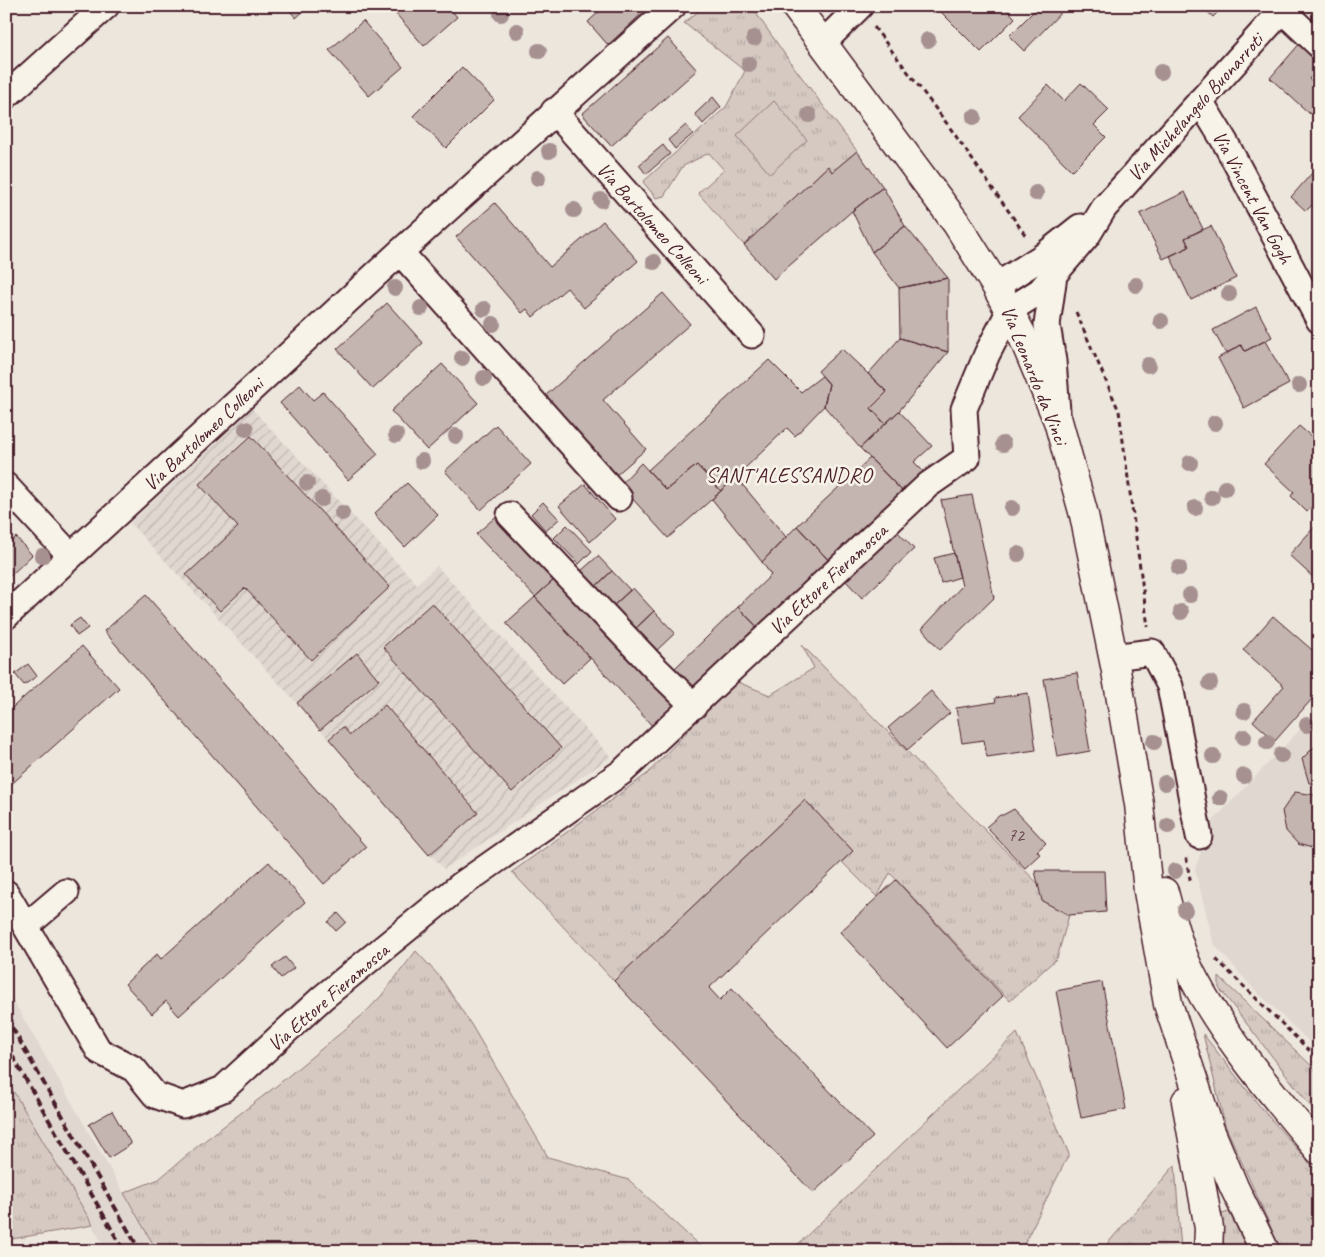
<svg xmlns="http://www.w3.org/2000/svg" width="1325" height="1257" viewBox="0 0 1325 1257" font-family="Caveat,sans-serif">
	<defs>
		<pattern id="industrial-furrows" width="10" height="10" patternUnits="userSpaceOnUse" patternTransform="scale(1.25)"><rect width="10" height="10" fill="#e0d7d0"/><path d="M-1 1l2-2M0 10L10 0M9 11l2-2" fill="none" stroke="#c2b8b3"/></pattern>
		<pattern id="grass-tufts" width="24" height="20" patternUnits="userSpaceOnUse" patternTransform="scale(1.25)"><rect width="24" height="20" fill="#d5c9c2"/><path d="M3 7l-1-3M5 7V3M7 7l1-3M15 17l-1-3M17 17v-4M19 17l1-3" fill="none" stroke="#b8aca7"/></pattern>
	</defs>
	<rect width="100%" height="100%" fill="#ece6dd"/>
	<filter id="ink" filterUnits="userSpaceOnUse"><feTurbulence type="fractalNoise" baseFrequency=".02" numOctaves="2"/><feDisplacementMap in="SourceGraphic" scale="10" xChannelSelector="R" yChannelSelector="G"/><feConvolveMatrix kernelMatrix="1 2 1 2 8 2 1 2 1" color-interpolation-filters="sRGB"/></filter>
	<g filter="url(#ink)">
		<path fill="#e0d7d0" d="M 1319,710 L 1319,1051 L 1252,987 L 1214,944 L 1195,869 L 1211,823 Z
			M 6,988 L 157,1251 L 107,1251 L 6,1079 Z"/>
		<path fill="url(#industrial-furrows)" d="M 252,409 L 417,584 L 437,566 L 611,757 L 444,869 L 433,857 L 429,855 L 297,703 L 130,523 Z"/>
		<path fill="url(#grass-tufts)" stroke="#907476" d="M 705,6 L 751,6 L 788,59 L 857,151 L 832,172 L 828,166 L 744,245 L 698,193 L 724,170 L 709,153 L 683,166 L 664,196 L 656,198 L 643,182 L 726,107 L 745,71 L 684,23 Z
			M 802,645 L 1069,915 L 1057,958 L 1010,1001 L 890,873 L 877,897 L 842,862 L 853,851 L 805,800 L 614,981 L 512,872 L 647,774 L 735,681 L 770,695 L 814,668 Z
			M 416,951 L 440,977 L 472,1026 L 548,1157 L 629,1180 L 705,1251 L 157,1251 L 124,1193 L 159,1179 L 199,1145 L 275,1087 L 365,1013 L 382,995 Z
			M 1219,977 L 1319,1073 L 1319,1117 L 1219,988 Z
			M 1017,1033 L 1069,1154 L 1024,1244 L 1028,1251 L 791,1251 Z
			M 1203,1034 L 1262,1109 L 1319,1174 L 1319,1251 L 1283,1251 L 1277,1241 L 1225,1125 Z
			M 6,1079 L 93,1225 L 6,1240 Z
			M 1175,1165 L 1181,1251 L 1101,1251 Z
			M 1229,1212 L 1248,1251 L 1224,1251 L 1222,1214 Z"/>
		<path fill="#d5c9c2" stroke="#907476" d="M 774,101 L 807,140 L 770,174 L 737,136 Z"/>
		<path fill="#c4b5b0" stroke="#4a1f2b" d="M 286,6 L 309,6 L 296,18 Z
			M 389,6 L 448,6 L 457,17 L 424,46 Z
			M 605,6 L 650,6 L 608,45 L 588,22 Z
			M 935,6 L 1004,6 L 1015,18 L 981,52 Z
			M 1039,6 L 1067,6 L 1024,51 L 1009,36 Z
			M 1201,6 L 1224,6 L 1213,17 Z
			M 363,21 L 403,67 L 369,96 L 329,50 Z
			M 668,38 L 697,70 L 611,146 L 582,114 Z
			M 1302,41 L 1319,56 L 1319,67 L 1309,79 L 1319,88 L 1319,103 L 1310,114 L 1270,78 Z
			M 462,67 L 494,100 L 446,148 L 413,116 Z
			M 1081,83 L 1109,110 L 1094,125 L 1106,137 L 1072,171 L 1018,116 L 1048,85 L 1064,101 Z
			M 713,97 L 721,107 L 703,124 L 695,114 Z
			M 686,125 L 693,134 L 675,149 L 668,140 Z
			M 663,145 L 670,154 L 646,174 L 639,165 Z
			M 857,151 L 883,187 L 852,211 L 774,279 L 744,245 L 828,166 L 832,172 Z
			M 1319,165 L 1319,211 L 1312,205 L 1306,211 L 1291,197 Z
			M 883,187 L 905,226 L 872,252 L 852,211 Z
			M 1185,192 L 1203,229 L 1185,238 L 1189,247 L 1163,259 L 1140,214 Z
			M 495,203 L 550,267 L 603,221 L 638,261 L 584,308 L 567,288 L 533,317 L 527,309 L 522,313 L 456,237 Z
			M 905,226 L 948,278 L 899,288 L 872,252 Z
			M 1211,226 L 1236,278 L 1191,300 L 1170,256 L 1189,247 L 1185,238 Z
			M 948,278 L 948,352 L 900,338 L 899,288 Z
			M 663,293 L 690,324 L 603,400 L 646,449 L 615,476 L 545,396 Z
			M 387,303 L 423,343 L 373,389 L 337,349 Z
			M 1256,307 L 1272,337 L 1245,351 L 1241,345 L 1226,354 L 1213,330 Z
			M 900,338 L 948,352 L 899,411 L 885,424 L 871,408 L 887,392 L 868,374 Z
			M 1265,341 L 1289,384 L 1244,408 L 1218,358 L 1241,345 L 1245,351 Z
			M 842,349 L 887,392 L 871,408 L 885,424 L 860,448 L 824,406 L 829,384 L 818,371 Z
			M 769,360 L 801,392 L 822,376 L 829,384 L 824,406 L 795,436 L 787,428 L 721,491 L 697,465 L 666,490 L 648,470 Z
			M 442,364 L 478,403 L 427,450 L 391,411 Z
			M 300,385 L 313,400 L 323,392 L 378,454 L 348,480 L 280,403 Z
			M 899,411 L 932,446 L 914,462 L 926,474 L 905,494 L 860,448 Z
			M 496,425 L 531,464 L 481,510 L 445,471 Z
			M 1299,426 L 1319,443 L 1319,510 L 1313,505 L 1307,512 L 1291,496 L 1294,492 L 1264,464 Z
			M 251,436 L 390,587 L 311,660 L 245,588 L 220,611 L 186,575 L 238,527 L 199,484 Z
			M 870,458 L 905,494 L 833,565 L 797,526 Z
			M 641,463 L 666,490 L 697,465 L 721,491 L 668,538 L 620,485 Z
			M 736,477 L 786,537 L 762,562 L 712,499 Z
			M 407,483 L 438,515 L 405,547 L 374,514 Z
			M 585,484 L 615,519 L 590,542 L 559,506 Z
			M 972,495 L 994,598 L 940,650 L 922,629 L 962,586 L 941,500 Z
			M 543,502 L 559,519 L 546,531 L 531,514 Z
			M 500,513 L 558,576 L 535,597 L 476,534 Z
			M 1319,522 L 1319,591 L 1311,584 L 1316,580 L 1289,555 Z
			M 567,525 L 592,551 L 579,564 L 554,538 Z
			M 797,526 L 833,565 L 762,632 L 738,607 L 771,575 L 762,562 Z
			M 896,530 L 914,549 L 862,598 L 845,580 Z
			M 16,537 L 32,555 L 6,580 L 6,546 Z
			M 954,553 L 960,577 L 941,583 L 934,558 Z
			M 598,556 L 612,571 L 595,587 L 581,571 Z
			M 612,571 L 630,590 L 613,606 L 595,587 Z
			M 558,576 L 678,707 L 655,729 L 535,597 Z
			M 633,588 L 654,611 L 635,629 L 613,606 Z
			M 146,595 L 366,847 L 324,884 L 104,631 Z
			M 535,597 L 590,658 L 562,684 L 506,623 Z
			M 432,603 L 561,748 L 512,792 L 383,647 Z
			M 738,607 L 762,632 L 696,694 L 673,670 Z
			M 654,611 L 675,633 L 656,651 L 635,629 Z
			M 1273,616 L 1319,656 L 1319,666 L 1312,674 L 1319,681 L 1319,691 L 1275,741 L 1253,721 L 1284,686 L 1243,650 Z
			M 80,618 L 88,628 L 77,636 L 70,625 Z
			M 82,646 L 119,688 L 6,789 L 6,713 Z
			M 357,653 L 379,680 L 320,730 L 297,703 Z
			M 28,664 L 37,676 L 24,685 L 15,674 Z
			M 1077,673 L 1090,751 L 1057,757 L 1044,679 Z
			M 931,691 L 950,713 L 907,750 L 888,728 Z
			M 1028,693 L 1036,750 L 987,757 L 984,740 L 962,743 L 956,708 L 996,702 L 995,698 Z
			M 385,705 L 478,813 L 429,855 L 329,739 L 343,727 L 350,735 Z
			M 1319,742 L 1319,785 L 1319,784 L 1309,783 L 1302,759 Z
			M 1295,792 L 1315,795 L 1319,798 L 1319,850 L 1298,844 L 1286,831 L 1282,811 Z
			M 805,800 L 853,851 L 709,988 L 720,1000 L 732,988 L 873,1137 L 813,1193 L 614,981 Z
			M 1014,809 L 1046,843 L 1037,851 L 1040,854 L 1025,868 L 986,827 L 1000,815 L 1003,815 Z
			M 269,862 L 305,902 L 179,1016 L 166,1001 L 152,1014 L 125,984 L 157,954 L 161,959 Z
			M 1035,871 L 1104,871 L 1106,912 L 1069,915 L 1042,901 Z
			M 896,880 L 1003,996 L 947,1048 L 840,932 Z
			M 338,913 L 346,922 L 336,931 L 328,922 Z
			M 285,957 L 294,968 L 281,978 L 272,967 Z
			M 1102,982 L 1126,1109 L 1081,1118 L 1056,991 Z
			M 112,1111 L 131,1144 L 109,1158 L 89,1124 Z"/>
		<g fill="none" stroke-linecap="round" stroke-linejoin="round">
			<defs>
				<path id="minor" d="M 1282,10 L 1319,45
					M 823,43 L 860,6
					M 6,96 L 106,6
					M 1200,101 L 1225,142 L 1319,320
					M 554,111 L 752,335
					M 400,252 L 619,498
					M 1054,275 L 1047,325 L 1053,361 L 1057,411
					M 996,286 L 1042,257 L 1080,227
					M 6,486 L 71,556
					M 510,515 L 655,668 L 694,706
					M 6,616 L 400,252 L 673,6
					M 1113,657 L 1152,652 L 1170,686 L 1199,836
					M 6,893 L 99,1051 L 134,1069 L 155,1095 L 183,1105 L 223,1089 L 322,998 L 461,885 L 622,772 L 928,485 L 967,458 L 964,409 L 987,354 L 1010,310 L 1040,291 L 1087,236 L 1104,208 L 1286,6
					M 26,926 L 66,892"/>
				<path id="major" d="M 795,6 L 957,224 L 996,286 L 1022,335 L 1058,421 L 1084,515 L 1116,671 L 1139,804 L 1148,891 L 1168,1004 L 1210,1130 L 1234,1187 L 1265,1251
					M 1164,892 C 1172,922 1180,954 1195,981 C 1227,1041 1276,1098 1319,1150
					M 1186,1101 L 1209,1228 L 1208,1251"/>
			</defs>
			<use href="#minor" stroke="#4a1f2b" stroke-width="29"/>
			<use href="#major" stroke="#4a1f2b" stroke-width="31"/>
			<path stroke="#4a1f2b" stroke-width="3" stroke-dasharray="5 4" stroke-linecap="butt" d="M 874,27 L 948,125 L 1026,236
				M 1076,312 L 1119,411 L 1148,627
				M 1186,858 L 1191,884
				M 1216,959 L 1319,1060"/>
			<use href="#minor" stroke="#f7f3e8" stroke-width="25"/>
			<use href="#major" stroke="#f7f3e8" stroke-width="28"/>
			<path stroke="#4a1f2b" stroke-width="4" stroke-dasharray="8 4" stroke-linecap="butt" d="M 6,1017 L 140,1251
				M 6,1045 L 124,1251"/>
		</g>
		<g fill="#a69090">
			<circle cx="501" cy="14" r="8"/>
			<circle cx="517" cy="31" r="8"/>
			<circle cx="754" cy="38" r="8"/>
			<circle cx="928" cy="40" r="8"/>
			<circle cx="539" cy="51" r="8"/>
			<circle cx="749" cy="64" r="8"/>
			<circle cx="1161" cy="72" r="8"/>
			<circle cx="809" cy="115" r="8"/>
			<circle cx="974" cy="117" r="8"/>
			<circle cx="549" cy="151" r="8"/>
			<circle cx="538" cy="178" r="8"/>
			<circle cx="1036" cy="193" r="8"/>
			<circle cx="601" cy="200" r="8"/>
			<circle cx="574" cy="210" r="8"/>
			<circle cx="654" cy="262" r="8"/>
			<circle cx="1136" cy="285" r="8"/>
			<circle cx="395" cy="288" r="8"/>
			<circle cx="1229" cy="294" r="8"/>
			<circle cx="421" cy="308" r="8"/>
			<circle cx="484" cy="309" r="8"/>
			<circle cx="1161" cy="321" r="8"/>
			<circle cx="493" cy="324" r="8"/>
			<circle cx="462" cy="358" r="8"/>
			<circle cx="1148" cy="365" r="8"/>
			<circle cx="484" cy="378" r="8"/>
			<circle cx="1299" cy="385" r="8"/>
			<circle cx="1215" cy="423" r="8"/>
			<circle cx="246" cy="429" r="8"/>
			<circle cx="396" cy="435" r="8"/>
			<circle cx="456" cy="436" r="8"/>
			<circle cx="1003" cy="444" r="8"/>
			<circle cx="422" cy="461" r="8"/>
			<circle cx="1190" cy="463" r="8"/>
			<circle cx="307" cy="483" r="8"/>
			<circle cx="1225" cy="488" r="8"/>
			<circle cx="1212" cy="497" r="8"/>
			<circle cx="322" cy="499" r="8"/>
			<circle cx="1012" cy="508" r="8"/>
			<circle cx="1195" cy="508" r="8"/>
			<circle cx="342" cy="513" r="8"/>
			<circle cx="1018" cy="554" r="8"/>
			<circle cx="42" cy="556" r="8"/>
			<circle cx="1179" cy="568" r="8"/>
			<circle cx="1190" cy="595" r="8"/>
			<circle cx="1181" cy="612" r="8"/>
			<circle cx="1210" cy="683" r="8"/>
			<circle cx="1244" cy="711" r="8"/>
			<circle cx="1307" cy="725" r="8"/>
			<circle cx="1244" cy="737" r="8"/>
			<circle cx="1154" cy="742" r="8"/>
			<circle cx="1267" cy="742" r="8"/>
			<circle cx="1281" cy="755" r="8"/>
			<circle cx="1213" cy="756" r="8"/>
			<circle cx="1244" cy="776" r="8"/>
			<circle cx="1165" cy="783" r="8"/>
			<circle cx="1220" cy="798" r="8"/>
			<circle cx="1168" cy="826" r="8"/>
			<circle cx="1175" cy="871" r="8"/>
			<circle cx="1185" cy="910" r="8"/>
		</g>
	</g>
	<g text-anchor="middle" stroke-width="5" stroke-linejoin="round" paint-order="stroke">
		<g font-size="18" fill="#68444c">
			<text x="1016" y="841">72</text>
		</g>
		<g font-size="20" fill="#4a1f2b" stroke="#f7f3e8">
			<text transform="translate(1195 107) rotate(-48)" y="7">Via Michelangelo Buonarroti</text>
			<text transform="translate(1253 197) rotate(62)" y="7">Via Vincent Van Gogh</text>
			<text transform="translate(653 223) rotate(48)" y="7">Via Bartolomeo Colleoni</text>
			<text transform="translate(1035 375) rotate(68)" y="7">Via Leonardo da Vinci</text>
			<text transform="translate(203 434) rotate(-43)" y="7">Via Bartolomeo Colleoni</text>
			<text transform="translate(828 579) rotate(-43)" y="7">Via Ettore Fieramosca</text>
			<text transform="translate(328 997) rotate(-41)" y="7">Via Ettore Fieramosca</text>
		</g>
		<g font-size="21" letter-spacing="1" fill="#4a1f2b" stroke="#f7f3e8">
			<text x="789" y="482">SANT'ALESSANDRO</text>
		</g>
	</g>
	<rect width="1325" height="1257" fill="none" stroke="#f7f3e8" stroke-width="25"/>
	<rect x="12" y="12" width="1300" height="1232" fill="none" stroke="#4a1f2b" stroke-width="2" filter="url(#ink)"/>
</svg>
